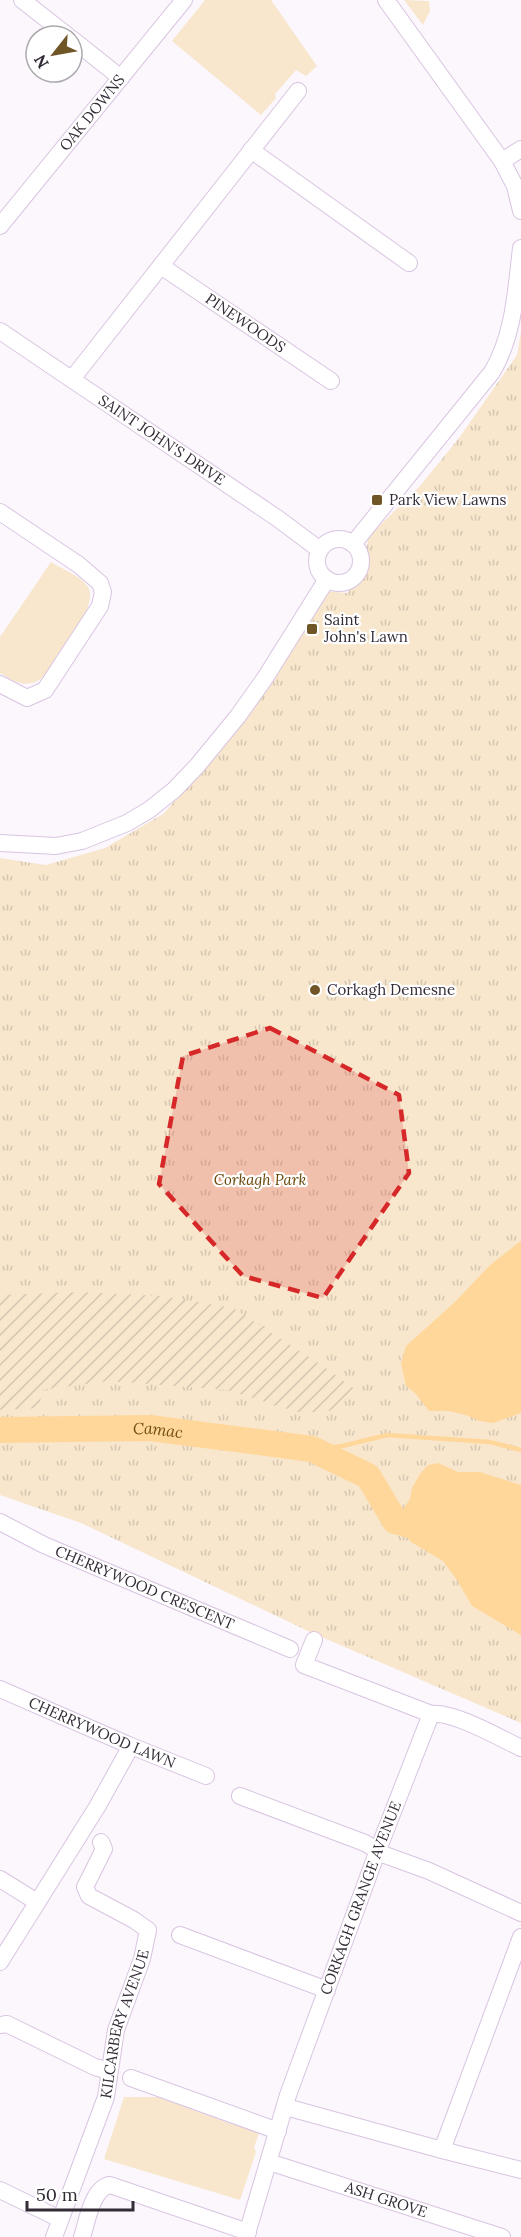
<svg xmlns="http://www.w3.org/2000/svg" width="521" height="2237" viewBox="0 0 521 2237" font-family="Lora,serif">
	<defs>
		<pattern id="park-tufts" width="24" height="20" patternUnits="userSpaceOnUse" patternTransform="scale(1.5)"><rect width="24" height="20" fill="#f8e7cd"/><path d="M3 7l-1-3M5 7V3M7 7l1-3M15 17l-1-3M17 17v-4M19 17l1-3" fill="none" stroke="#d5c6b1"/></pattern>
		<pattern id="garden-furrows" width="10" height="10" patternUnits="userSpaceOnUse" patternTransform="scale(1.5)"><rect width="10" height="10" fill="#f8e7cd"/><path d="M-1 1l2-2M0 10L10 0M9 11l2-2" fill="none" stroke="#d5c6b1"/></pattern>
	</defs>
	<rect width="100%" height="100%" fill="#fbf7fd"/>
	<path fill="#f8e7cd" d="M 205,0 L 271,0 L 317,66 L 306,76 L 296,70 L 275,94 L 276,98 L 261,115 L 172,41 Z
		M 404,0 L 429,1 L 430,11 L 423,25 Z
		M 51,562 C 62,569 84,577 89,589 C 96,608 66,643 55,658 C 51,665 45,677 39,680 C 24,689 12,680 0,673 L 0,637 Z
		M 124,2097 L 158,2097 L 231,2124 L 233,2119 L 261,2128 L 254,2147 L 256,2152 L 240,2200 L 104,2159 Z"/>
	<path fill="url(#park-tufts)" d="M 521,332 L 521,1723 L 310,1632 L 81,1523 L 0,1495 L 0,858 L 46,865 L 105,848 L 163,814 L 216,756 L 272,684 L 324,591 L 347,593 L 364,574 L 368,537 L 420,486 L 459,438 L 517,355 Z"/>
	<path fill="url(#garden-furrows)" d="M 80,1292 L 162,1296 L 233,1308 L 323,1366 L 356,1390 L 336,1410 L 301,1413 L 227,1390 L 109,1381 L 41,1390 L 40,1408 L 0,1410 L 0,1295 Z"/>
	<path fill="#ffd79a" d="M 521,1241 L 521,1413 L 493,1423 L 480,1421 L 466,1415 L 449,1411 L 429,1411 L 415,1393 L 406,1386 L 401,1364 L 406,1346 L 455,1302 L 490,1265 Z
		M 438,1463 L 458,1472 L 480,1472 L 521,1485 L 521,1635 L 472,1606 L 457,1580 L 443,1561 L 411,1542 L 395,1521 L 410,1499 L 412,1488 L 420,1474 L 428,1465 Z"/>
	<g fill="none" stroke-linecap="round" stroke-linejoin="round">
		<path stroke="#ffd79a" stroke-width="4.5" d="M 312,1449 L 342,1446 L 387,1435 L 490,1442 L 521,1450"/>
		<path stroke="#ffd79a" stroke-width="26" id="s1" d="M 0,1430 L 150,1428 L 312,1449 L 368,1476 L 395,1521 L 428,1530"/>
		<defs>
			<g id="street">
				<path d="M 22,0 L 68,36"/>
				<path d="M 386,0 L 502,161 L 515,186 L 521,211"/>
				<path d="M 72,39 L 121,78"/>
				<path d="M 251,150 L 409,263"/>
				<path d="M 502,161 L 521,149"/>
				<path id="s2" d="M 0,226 L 184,0"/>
				<path id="s3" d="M 161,266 L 331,381"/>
				<path id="s4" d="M 0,331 L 277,518 L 320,550"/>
				<path d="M 72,379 L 298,91"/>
				<path d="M 0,512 L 79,565 L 100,583 L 103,592 L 100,606 L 45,690 L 27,698 L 0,684"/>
				<circle cx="339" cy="561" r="22"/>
				<path d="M 353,544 L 492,372 C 514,335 516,290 521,248"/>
				<path d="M 0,843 L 56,846 L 82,841 L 127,823 L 149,810 L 174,790 L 197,766 L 238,716 L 265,678 L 327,579"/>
				<path id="s5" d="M 0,1522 L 44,1545 L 290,1649"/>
				<path id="s6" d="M 0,1689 L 131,1746 L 206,1776"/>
				<path d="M 431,1714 C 453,1711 500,1738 521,1748"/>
				<path d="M 240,1796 L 365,1843 L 385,1855 L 429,1871 L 521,1913"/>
				<path d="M 0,1879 L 37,1902"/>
				<path d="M 180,1935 L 327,1990"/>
				<path d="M 0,1962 L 97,1807 L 131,1746"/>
				<path d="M 0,2025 L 7,2024 L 95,2067 L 109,2071"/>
				<path d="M 131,2078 L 278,2131"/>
				<path d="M 286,2107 L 442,2150 L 521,1937"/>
				<path d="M 442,2150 L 521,2170"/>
				<path id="s7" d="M 269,2162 L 502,2237"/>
				<path d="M 0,2190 L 60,2219"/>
				<path id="s8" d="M 54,2237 L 106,2097 L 116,2030 L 142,1959 L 148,1930 L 134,1920 L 89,1896 L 85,1887 L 104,1849 L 101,1842"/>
				<path d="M 82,2237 C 87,2222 92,2188 110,2185 L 248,2232"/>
				<path id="s9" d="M 246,2237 L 288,2095 L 378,1850 L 431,1714 L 304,1665 L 314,1640"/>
			</g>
		</defs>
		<use href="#street" stroke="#d9c4e1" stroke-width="18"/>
		<use href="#street" stroke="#fff" stroke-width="16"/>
	</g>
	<path fill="#d62828" fill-opacity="0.2" stroke="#d62828" stroke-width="4.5" stroke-dasharray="12 8" stroke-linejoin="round" d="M 270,1028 L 399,1095 L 409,1173 L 323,1298 L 243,1276 L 159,1184 L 183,1056 Z"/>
	<g fill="#705527" stroke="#fff" stroke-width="2">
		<rect x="371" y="494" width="12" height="12" rx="3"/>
		<rect x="306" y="623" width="12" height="12" rx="3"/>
		<circle cx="315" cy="990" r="6"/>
	</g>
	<g text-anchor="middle" stroke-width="4.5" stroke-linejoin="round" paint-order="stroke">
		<g font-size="15" fill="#332b36" stroke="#fff">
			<text dy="5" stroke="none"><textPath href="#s2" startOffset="146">OAK DOWNS</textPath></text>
			<text dy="5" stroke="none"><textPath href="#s3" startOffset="102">PINEWOODS</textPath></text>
			<text dy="5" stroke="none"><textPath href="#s4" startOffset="195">SAINT JOHN'S DRIVE</textPath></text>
			<text dy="5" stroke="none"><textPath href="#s5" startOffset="159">CHERRYWOOD CRESCENT</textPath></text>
			<text dy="5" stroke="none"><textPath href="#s6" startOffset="111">CHERRYWOOD LAWN</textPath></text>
			<text dy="5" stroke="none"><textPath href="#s9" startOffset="358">CORKAGH GRANGE AVENUE</textPath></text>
			<text dy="5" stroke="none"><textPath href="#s8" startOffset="225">KILCARBERY AVENUE</textPath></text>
			<text dy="5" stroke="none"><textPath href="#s7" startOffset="123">ASH GROVE</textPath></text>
		</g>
		<g font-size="15" fill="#332b36" stroke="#fff" text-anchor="start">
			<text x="389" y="505">Park View Lawns</text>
			<text x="324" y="625">Saint<tspan x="324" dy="17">John's Lawn</tspan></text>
			<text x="327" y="995">Corkagh Demesne</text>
		</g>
		<g font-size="15" font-style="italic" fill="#694909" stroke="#fff">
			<text x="260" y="1185">Corkagh Park</text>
		</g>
		<g font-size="16" font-style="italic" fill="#715014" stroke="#fff">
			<text dy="6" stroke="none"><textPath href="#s1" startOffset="158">Camac</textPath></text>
		</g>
	</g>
	<g transform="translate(54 54) rotate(239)"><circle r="28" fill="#ffffff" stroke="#adaaaf" stroke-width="1.5"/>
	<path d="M0-4.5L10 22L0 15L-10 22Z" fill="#705527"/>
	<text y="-9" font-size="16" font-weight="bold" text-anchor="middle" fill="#332b36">N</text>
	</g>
	<path d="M27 2201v9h106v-9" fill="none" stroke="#332b36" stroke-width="3"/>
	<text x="36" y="2201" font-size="18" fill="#332b36" stroke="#ffffff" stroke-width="4.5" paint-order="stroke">50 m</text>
</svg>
